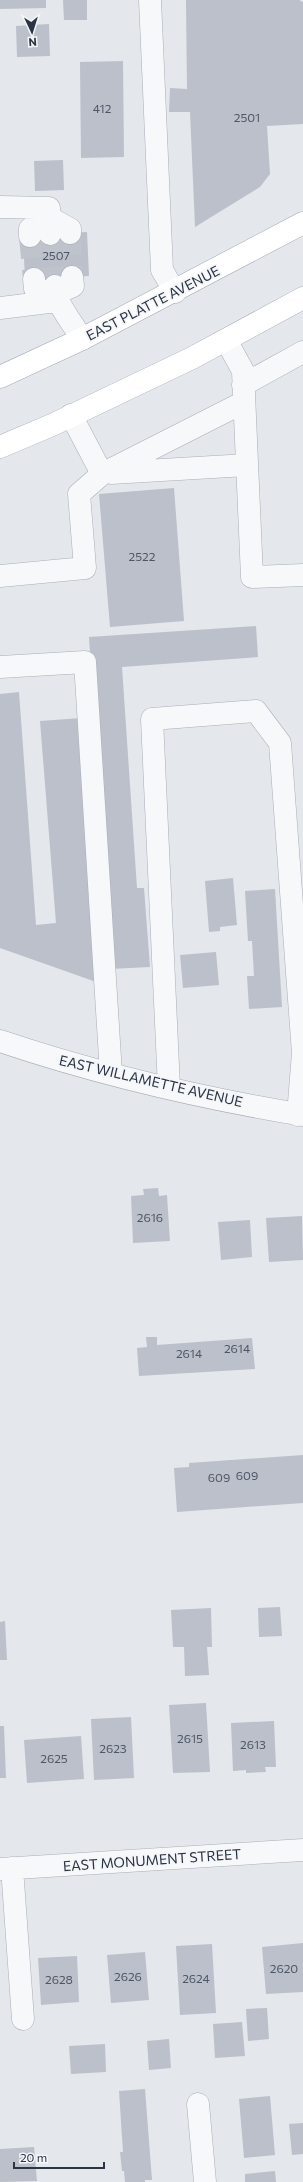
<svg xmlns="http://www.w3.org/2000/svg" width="303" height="2182" viewBox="0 0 303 2182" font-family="Commissioner,sans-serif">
	<rect width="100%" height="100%" fill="#e4e7ec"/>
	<path fill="#bbc0ca" d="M 0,0 L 46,0 L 46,8 L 0,9 Z
		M 63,0 L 87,0 L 87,20 L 64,20 Z
		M 186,0 L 299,0 L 303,2 L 303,124 L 267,126 L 270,174 L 260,187 L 195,227 L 190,112 L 169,112 L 170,88 L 187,89 Z
		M 49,24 L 50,56 L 17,57 L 16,26 Z
		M 123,61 L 124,157 L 81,158 L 80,62 Z
		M 63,160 L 64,190 L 35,191 L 34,161 Z
		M 87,232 L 89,276 L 25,280 L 23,236 Z
		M 174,488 L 184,621 L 110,627 L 99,494 Z
		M 256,626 L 258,657 L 122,667 L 137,888 L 144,888 L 150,967 L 110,969 L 89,637 Z
		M 19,692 L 36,925 L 56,923 L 40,721 L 82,718 L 99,983 L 0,948 L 0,694 Z
		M 233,878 L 237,925 L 220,927 L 220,931 L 209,932 L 205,881 Z
		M 275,889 L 282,1007 L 249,1009 L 247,976 L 254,976 L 252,941 L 248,941 L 245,891 Z
		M 216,952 L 219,985 L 183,988 L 180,955 Z
		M 158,1188 L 159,1196 L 167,1195 L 170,1241 L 133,1243 L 131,1196 L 144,1195 L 143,1189 Z
		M 302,1216 L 303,1260 L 269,1262 L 266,1218 Z
		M 250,1220 L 252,1257 L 221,1260 L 218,1222 Z
		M 146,1337 L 157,1337 L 157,1345 L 252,1338 L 255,1369 L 139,1376 L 137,1348 L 147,1347 Z
		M 303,1455 L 303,1503 L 177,1512 L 174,1468 L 189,1467 L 189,1463 Z
		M 280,1607 L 282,1636 L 259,1637 L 258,1608 Z
		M 211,1608 L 212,1647 L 207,1647 L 209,1675 L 185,1676 L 184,1647 L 173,1647 L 171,1610 Z
		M 5,1621 L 7,1660 L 0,1660 L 0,1622 Z
		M 206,1703 L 210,1772 L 173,1773 L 169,1705 Z
		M 131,1717 L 134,1778 L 94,1780 L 91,1719 Z
		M 274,1721 L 276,1767 L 265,1767 L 266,1772 L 246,1773 L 246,1770 L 233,1771 L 231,1723 Z
		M 0,1726 L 4,1726 L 6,1778 L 0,1778 Z
		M 81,1736 L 84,1779 L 27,1783 L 24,1740 Z
		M 303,1943 L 303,1992 L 266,1994 L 262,1947 Z
		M 212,1944 L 216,2013 L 180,2015 L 176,1946 Z
		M 145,1952 L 149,2000 L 111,2003 L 107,1955 Z
		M 77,1956 L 79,2002 L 41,2005 L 38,1958 Z
		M 267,2008 L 269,2039 L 248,2041 L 246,2009 Z
		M 242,2022 L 245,2056 L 215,2058 L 213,2024 Z
		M 169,2039 L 171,2068 L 149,2070 L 147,2041 Z
		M 105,2044 L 106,2072 L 71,2074 L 69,2046 Z
		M 145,2089 L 152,2180 L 145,2180 L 145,2182 L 125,2182 L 124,2171 L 122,2171 L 120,2152 L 123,2152 L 119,2091 Z
		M 270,2096 L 275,2155 L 244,2158 L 239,2099 Z
		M 303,2123 L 303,2154 L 292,2155 L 289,2124 Z
		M 34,2147 L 37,2181 L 0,2182 L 0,2149 Z
		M 275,2171 L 276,2182 L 245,2182 L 245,2174 Z"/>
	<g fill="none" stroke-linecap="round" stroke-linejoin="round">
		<path stroke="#bfc3cb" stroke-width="22" stroke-dasharray="22 11" stroke-linecap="butt" d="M 70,233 L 72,277
			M 50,234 L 54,278
			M 30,236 L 34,279"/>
		<defs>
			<path id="minor" d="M 150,0 L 162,270 L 175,292
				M 0,207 L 49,208 L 50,234
				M 30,236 L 30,229 L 50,218 L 70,229 L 70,233
				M 72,277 L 73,286 L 56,293 C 57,304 75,327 82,339
				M 34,279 L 35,289 L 56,293 L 55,286
				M 0,308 L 57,301
				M 226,340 L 243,371 L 252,577 L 303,575
				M 243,385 L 303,352
				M 111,473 L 247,465
				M 102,474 L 244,402
				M 0,576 L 85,568 L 79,494 L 102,474 L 71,415
				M 0,667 L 85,662 L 111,1074
				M 0,1041 C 98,1074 201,1098 303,1115
				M 169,1088 L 152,719 L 256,711 L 280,743 L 303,1053 L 298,1115
				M 12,1868 L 23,2019
				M 0,1869 L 303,1850
				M 198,2104 L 205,2182"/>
			<path id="major" d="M 0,377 L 82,339 L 303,223
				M 0,447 L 52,425 L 192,358 L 303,298"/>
		</defs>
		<use href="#minor" stroke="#a9aeb7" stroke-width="23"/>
		<use href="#major" stroke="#a3abb8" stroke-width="23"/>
		<use href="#minor" stroke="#f7f8fa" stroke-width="22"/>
		<use href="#major" stroke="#fff" stroke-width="22"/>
	</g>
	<g text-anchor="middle" stroke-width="3.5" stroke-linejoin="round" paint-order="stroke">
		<g font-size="12" fill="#4f5766">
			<text x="102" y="113">412</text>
			<text x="247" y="122">2501</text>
			<text x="56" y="260">2507</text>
			<text x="142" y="561">2522</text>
			<text x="150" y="1222">2616</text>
			<text x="237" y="1353">2614</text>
			<text x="189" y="1358">2614</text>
			<text x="247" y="1480">609</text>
			<text x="219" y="1482">609</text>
			<text x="190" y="1743">2615</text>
			<text x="253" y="1749">2613</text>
			<text x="113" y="1753">2623</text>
			<text x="54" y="1763">2625</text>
			<text x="284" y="1973">2620</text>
			<text x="128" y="1981">2626</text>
			<text x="196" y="1983">2624</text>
			<text x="59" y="1984">2628</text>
		</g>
		<g font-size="14" fill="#2b3445" stroke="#f4f6f9">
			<text transform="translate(153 303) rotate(-27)" y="5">EAST PLATTE AVENUE</text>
			<text transform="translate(151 1081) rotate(13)" y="5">EAST WILLAMETTE AVENUE</text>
			<text transform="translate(152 1860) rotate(-4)" y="5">EAST MONUMENT STREET</text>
		</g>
	</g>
	<g transform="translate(32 32) rotate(176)" stroke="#f4f6f9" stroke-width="3" paint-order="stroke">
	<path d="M0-3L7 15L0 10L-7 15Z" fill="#2b3445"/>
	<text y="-6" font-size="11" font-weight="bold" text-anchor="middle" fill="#2b3445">N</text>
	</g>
	<path d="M14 2162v6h90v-6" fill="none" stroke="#2b3445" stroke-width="2"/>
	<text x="20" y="2162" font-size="12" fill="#2b3445" stroke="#f4f6f9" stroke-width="3" paint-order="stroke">20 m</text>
</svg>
